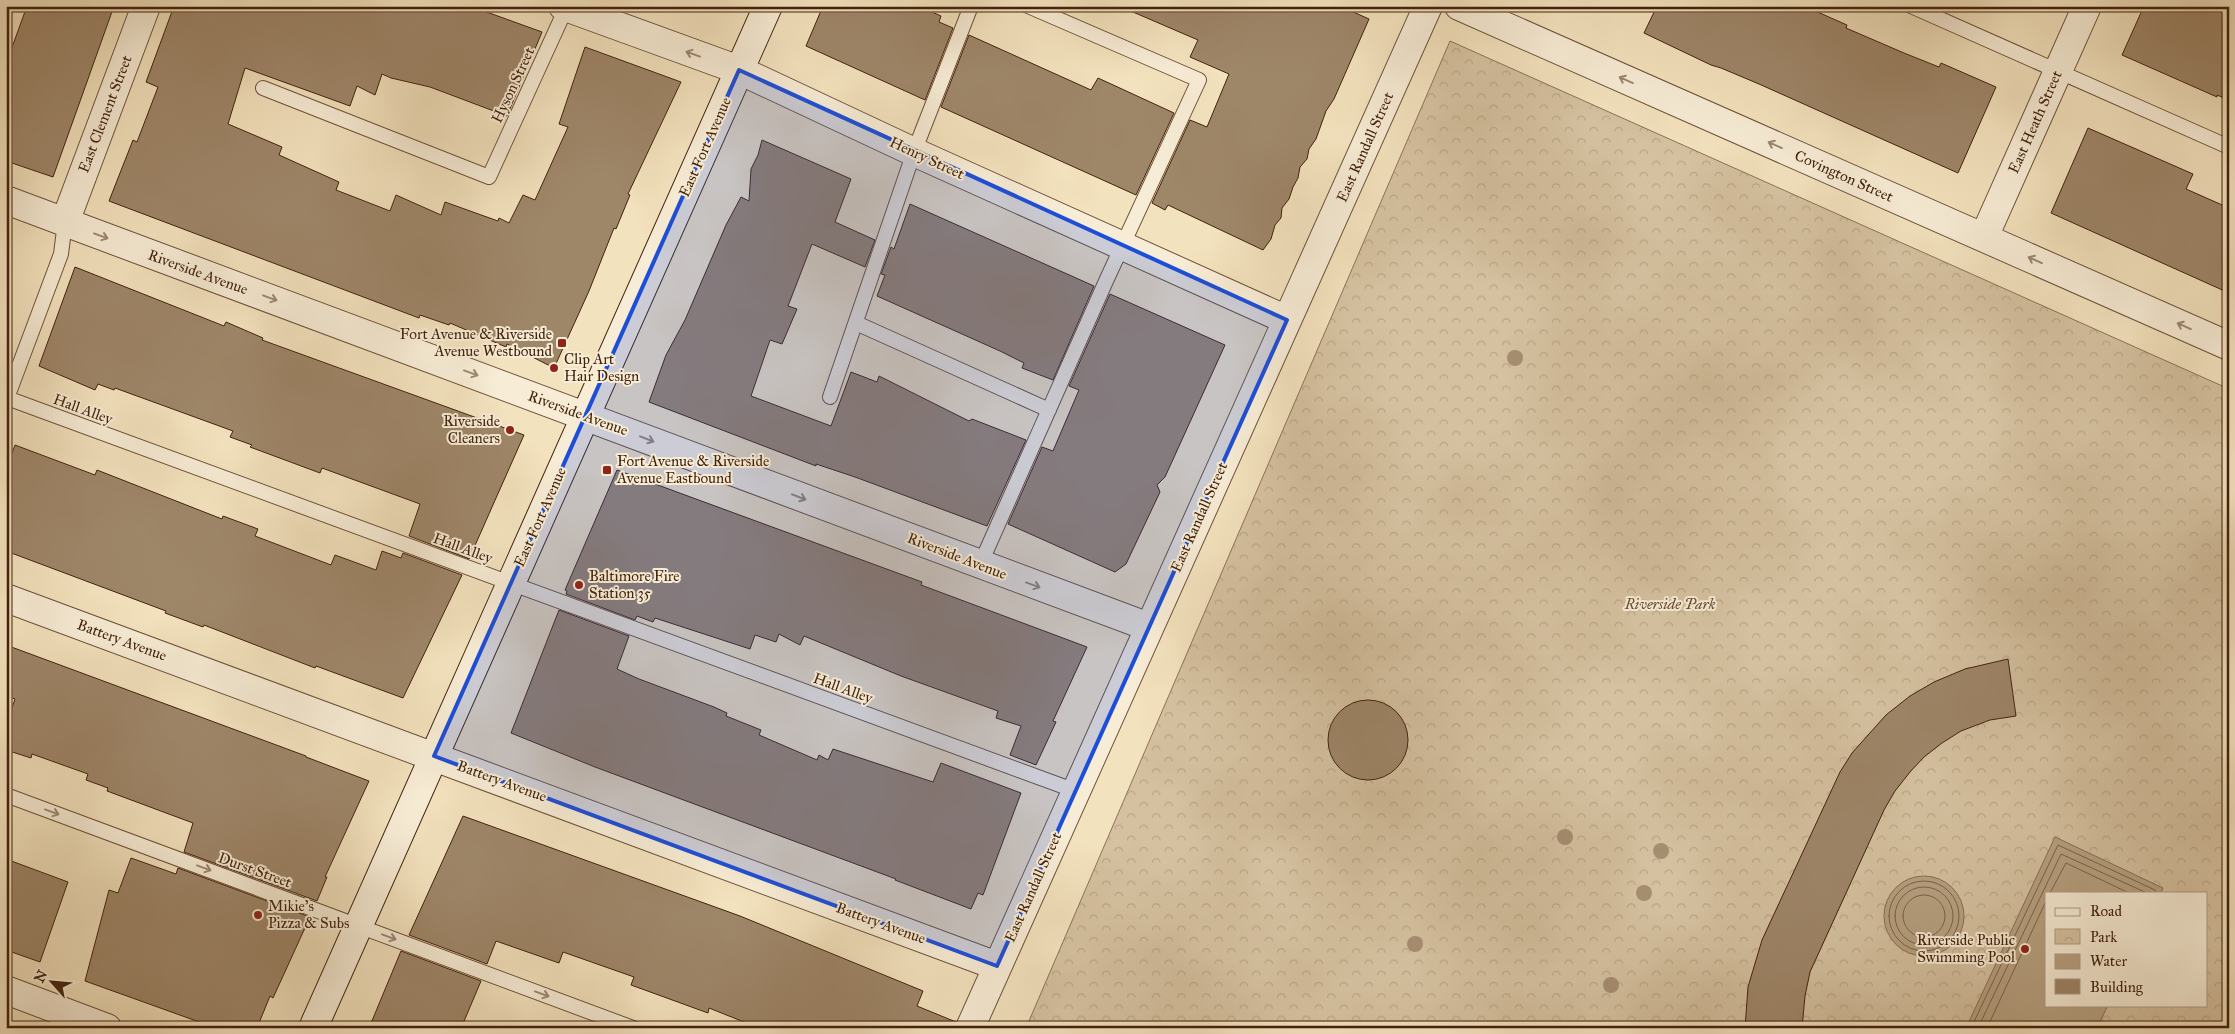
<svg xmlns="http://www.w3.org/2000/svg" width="2235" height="1034" viewBox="0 0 2235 1034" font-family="'IM FELL Great Primer',serif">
	<defs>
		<pattern id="park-crowns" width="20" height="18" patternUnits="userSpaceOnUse" patternTransform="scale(1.25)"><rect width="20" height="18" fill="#d5c1a0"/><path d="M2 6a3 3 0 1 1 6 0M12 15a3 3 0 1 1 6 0" fill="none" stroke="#b8a689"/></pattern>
	</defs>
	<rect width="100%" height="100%" fill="#f3e2be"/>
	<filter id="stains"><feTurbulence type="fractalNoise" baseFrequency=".004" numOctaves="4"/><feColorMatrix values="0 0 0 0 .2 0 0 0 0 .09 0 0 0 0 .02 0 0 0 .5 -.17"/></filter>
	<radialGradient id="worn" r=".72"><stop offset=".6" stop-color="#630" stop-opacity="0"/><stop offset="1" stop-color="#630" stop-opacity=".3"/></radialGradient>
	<path fill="url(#park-crowns)" stroke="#8c7256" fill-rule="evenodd" d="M 1450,41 L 2229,389 L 2229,1028 L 1026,1028 ZM 2046,893 L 2206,893 L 2206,1005 L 2046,1005 Z"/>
	<path fill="#b7a182" stroke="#886e53" d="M 2055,837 L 2163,888 L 2161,893 L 2046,893 L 2046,1005 L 2108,1005 L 2097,1028 L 1966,1028 Z
		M1884 916a40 40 0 1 1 80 0a40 40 0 1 1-80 0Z"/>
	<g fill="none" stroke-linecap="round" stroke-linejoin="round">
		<path stroke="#7c6248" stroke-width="1" d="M1889 916a35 35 0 1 1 70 0a35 35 0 1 1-70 0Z
			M1895 916a29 29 0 1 1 58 0a29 29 0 1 1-58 0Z
			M 2050,893 L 2066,863 L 2129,893
			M1903 916a21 21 0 1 1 42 0a21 21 0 1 1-42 0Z
			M 1971,1028 L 2058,845 L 2155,890 L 2156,893
			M 1978,1028 L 2061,854 L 2147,893
			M 1987,1028 L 2046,901"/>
	</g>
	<path fill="#9e8669" stroke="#42220d" d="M 27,6 L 114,6 L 53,177 L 6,161 L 6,64 Z
		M 174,6 L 470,6 L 542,32 L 507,116 L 430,87 L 391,78 L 382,74 L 375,95 L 357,86 L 350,106 L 245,68 L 228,124 L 282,147 L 279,155 L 339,182 L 336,190 L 390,211 L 396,195 L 441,215 L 445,202 L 498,221 L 499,218 L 509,223 L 523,195 L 535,200 L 568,127 L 559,124 L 585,47 L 681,82 L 628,194 L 630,195 L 616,229 L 614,228 L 589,291 L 554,368 L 507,344 L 506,347 L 450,323 L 449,325 L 420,315 L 419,318 L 109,201 L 133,140 L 137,142 L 158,87 L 146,82 Z
		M 823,6 L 919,6 L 941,16 L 939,22 L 953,28 L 925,100 L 806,46 Z
		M 1119,6 L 1340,6 L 1369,19 L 1334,99 L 1326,111 L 1316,139 L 1309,149 L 1307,159 L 1300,167 L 1298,178 L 1293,187 L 1289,199 L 1282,208 L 1281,218 L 1275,225 L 1271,239 L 1263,250 L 1168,205 L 1165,210 L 1152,203 L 1190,120 L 1207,127 L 1229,74 L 1190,57 L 1198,40 Z
		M 1657,6 L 1804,6 L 1847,25 L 1846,28 L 1904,53 L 1939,67 L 1941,63 L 1996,87 L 1958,173 L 1759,84 L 1721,68 L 1711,65 L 1644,33 Z
		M 2144,6 L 2229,6 L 2229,100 L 2217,95 L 2217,97 L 2122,55 Z
		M 969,35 L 1091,90 L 1098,78 L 1174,113 L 1136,195 L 941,107 Z
		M 2088,128 L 2193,174 L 2186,189 L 2229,208 L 2229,293 L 2051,213 Z
		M 762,140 L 851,179 L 835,222 L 875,240 L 865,267 L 812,244 L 788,306 L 797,309 L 782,344 L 770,340 L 751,396 L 831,426 L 851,372 L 877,382 L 879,376 L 969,421 L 972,419 L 1026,440 L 987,526 L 855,477 L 816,464 L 816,466 L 649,402 L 666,355 L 685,320 L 726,225 L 741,197 L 749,201 L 751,169 L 758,155 Z
		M 910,204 L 1094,286 L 1053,380 L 1022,368 L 1024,363 L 1000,351 L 877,296 L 885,275 L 881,274 L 891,247 L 894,249 Z
		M 75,267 L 224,326 L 226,322 L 263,338 L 262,340 L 524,435 L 469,559 L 409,536 L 420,504 L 322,468 L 320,473 L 250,447 L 252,445 L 230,437 L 233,431 L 115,388 L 114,390 L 98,384 L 95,390 L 39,366 Z
		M 1110,294 L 1225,345 L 1165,477 L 1157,485 L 1160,492 L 1126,564 L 1115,572 L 1008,524 L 1042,447 L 1053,451 L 1079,390 L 1069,386 Z
		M 15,445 L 95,475 L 97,470 L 222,519 L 223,516 L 258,529 L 255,536 L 331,565 L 335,555 L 376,570 L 382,551 L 401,558 L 403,553 L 462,575 L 403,698 L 316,666 L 315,668 L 204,625 L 203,627 L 165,613 L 166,611 L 6,551 L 6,469 Z
		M 617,470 L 922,582 L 921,585 L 1087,647 L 1053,721 L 1056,722 L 1036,765 L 1010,755 L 1021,726 L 996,718 L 998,711 L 901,676 L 804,636 L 800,645 L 779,634 L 776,642 L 755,635 L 750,649 L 655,618 L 653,622 L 637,616 L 635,620 L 566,594 L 567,591 L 565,590 Z
		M 559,610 L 629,636 L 617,669 L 639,679 L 714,707 L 727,713 L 726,716 L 761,730 L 759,735 L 817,760 L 819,755 L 828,760 L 833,749 L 933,782 L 941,763 L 1021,793 L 983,895 L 978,893 L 971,909 L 895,880 L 896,879 L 595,767 L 511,733 Z
		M 6,645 L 306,756 L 306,757 L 369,781 L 325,877 L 327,877 L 317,901 L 184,852 L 193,823 L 107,791 L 108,788 L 86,780 L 88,774 L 32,754 L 31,758 L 6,750 L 6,725 L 15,699 L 6,696 Z
		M 2008,659 L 2016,716 L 1990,720 L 1961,731 L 1942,743 L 1924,757 L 1910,772 L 1895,791 L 1884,810 L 1810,972 L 1805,996 L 1802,1028 L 1745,1028 L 1748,987 L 1762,940 L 1840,772 L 1852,753 L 1886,715 L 1910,696 L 1934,682 L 1965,669 Z
		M1328 740a40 40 0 1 1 80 0a40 40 0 1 1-80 0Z
		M 463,816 L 740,916 L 923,991 L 917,1006 L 956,1022 L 955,1028 L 759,1028 L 709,1008 L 708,1013 L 631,985 L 634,977 L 563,952 L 559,963 L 496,941 L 487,964 L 409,935 Z
		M 131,858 L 176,874 L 178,868 L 310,917 L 273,998 L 270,996 L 257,1028 L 216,1028 L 85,981 L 109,890 L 118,893 Z
		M 6,859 L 68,882 L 40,962 L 6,950 Z
		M 401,951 L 481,981 L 462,1026 L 457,1024 L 455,1028 L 369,1028 Z"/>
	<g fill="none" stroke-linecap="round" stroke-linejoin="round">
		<defs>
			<path id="lane" d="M 1911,6 L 2229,147
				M 263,88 L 489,177 L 567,6
				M 65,222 L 61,254 L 7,398 L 1076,791
				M 856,323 L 1049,410
				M 830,397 L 914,152 L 971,6
				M 980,565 L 1106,281 L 1199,80 L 1028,6
				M 6,795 L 633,1028"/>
			<path id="street" d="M 563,6 L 739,70 L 914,152 L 1287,320
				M 1459,6 L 2229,346
				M 6,200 L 1149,627
				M 65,222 L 146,6
				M 1984,237 L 2087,6
				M 6,598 L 997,966
				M 6,990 L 107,1028
				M 970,1028 L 1428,6"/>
			<path id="secondary" d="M 313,1028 L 768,6"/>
		</defs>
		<use href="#lane" stroke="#6e5239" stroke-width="16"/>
		<use href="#street" stroke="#6e5239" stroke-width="30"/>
		<use href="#secondary" stroke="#42220d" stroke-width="30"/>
		<use href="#lane" stroke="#f7ecd5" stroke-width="14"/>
		<use href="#street" stroke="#f7ecd5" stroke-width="28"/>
		<use href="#secondary" stroke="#f7ecd5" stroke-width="28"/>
	</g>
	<g fill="#a68e71">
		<circle cx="1515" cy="358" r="8"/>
		<circle cx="1565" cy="837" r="8"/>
		<circle cx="1661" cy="851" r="8"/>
		<circle cx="1644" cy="893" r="8"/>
		<circle cx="1415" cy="944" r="8"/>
		<circle cx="1611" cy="985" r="8"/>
	</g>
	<defs><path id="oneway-shaft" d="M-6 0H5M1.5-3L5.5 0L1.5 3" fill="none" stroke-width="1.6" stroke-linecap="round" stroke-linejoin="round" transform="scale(1.25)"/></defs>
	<g stroke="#9c8771">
		<use href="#oneway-shaft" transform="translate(693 54) rotate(-160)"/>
		<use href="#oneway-shaft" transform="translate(1626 80) rotate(-156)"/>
		<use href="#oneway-shaft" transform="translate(1775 145) rotate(-156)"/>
		<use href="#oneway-shaft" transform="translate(101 236) rotate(20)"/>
		<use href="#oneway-shaft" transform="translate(2035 260) rotate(-156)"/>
		<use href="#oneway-shaft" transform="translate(270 298) rotate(20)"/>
		<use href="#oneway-shaft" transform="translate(2184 326) rotate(-156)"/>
		<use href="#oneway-shaft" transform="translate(471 373) rotate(20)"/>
		<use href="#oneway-shaft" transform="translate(647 439) rotate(21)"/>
		<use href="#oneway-shaft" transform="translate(799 497) rotate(21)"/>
		<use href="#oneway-shaft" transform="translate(1033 585) rotate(20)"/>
		<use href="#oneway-shaft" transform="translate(52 812) rotate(20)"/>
		<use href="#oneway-shaft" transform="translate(204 868) rotate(20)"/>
		<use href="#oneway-shaft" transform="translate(389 937) rotate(20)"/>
		<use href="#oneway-shaft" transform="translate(542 994) rotate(20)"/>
	</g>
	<path fill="#1d4ed8" fill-opacity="0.2" stroke="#1d4ed8" stroke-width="4" stroke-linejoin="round" d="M 739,70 L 1287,320 L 997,966 L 434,756 Z"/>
	<g fill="#8f2418" stroke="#f7ecd5" stroke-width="2">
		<rect x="557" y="338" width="10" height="10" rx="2.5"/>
		<circle cx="554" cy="368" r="5"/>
		<circle cx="510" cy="430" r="5"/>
		<rect x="602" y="465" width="10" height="10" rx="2.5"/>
		<circle cx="579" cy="585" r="5"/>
		<circle cx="258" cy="915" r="5"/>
		<circle cx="2025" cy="949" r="5"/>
	</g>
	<g text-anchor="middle" stroke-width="4" stroke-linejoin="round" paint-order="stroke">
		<g font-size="15" fill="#42220d" stroke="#f7ecd5">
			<text transform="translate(513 85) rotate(-65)" y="5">Hyson Street</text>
			<text transform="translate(105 114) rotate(-69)" y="5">East Clement Street</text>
			<text transform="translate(2035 122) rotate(-66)" y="5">East Heath Street</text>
			<text transform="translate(705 147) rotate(-66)" y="5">East Fort Avenue</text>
			<text transform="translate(1365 147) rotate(-66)" y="5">East Randall Street</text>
			<text transform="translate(927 158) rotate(25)" y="5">Henry Street</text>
			<text transform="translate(1844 176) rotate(24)" y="5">Covington Street</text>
			<text transform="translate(198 272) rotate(20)" y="5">Riverside Avenue</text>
			<text transform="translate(83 409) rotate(20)" y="5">Hall Alley</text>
			<text transform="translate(578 413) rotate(20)" y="5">Riverside Avenue</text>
			<text transform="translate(540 517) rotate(-66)" y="5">East Fort Avenue</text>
			<text transform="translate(1199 517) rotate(-66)" y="5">East Randall Street</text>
			<text transform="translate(463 548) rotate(20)" y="5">Hall Alley</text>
			<text transform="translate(957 556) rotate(21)" y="5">Riverside Avenue</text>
			<text transform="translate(122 640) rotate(20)" y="5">Battery Avenue</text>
			<text transform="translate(843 688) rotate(20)" y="5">Hall Alley</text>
			<text transform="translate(502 781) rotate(20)" y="5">Battery Avenue</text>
			<text transform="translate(255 870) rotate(20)" y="5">Durst Street</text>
			<text transform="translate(1033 887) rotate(-66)" y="5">East Randall Street</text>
			<text transform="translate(881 923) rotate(20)" y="5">Battery Avenue</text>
		</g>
		<g font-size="15" fill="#42220d" stroke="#f7ecd5" text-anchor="start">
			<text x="552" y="339" text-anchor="end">Fort Avenue &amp; Riverside<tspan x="552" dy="17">Avenue Westbound</tspan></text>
			<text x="564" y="364">Clip Art<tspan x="564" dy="17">Hair Design</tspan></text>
			<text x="500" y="426" text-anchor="end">Riverside<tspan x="500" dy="17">Cleaners</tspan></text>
			<text x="617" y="466">Fort Avenue &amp; Riverside<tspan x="617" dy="17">Avenue Eastbound</tspan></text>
			<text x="589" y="581">Baltimore Fire<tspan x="589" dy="17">Station 35</tspan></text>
			<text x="268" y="911">Mikie's<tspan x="268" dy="17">Pizza &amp; Subs</tspan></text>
			<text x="2015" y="945" text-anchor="end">Riverside Public<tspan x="2015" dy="17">Swimming Pool</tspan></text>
		</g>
		<g font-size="15" font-style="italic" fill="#674a32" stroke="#f7ecd5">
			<text x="1670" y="609">Riverside Park</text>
		</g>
	</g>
	<rect width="2235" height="1034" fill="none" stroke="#f3e2be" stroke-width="25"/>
	<rect x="8" y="8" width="2220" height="1019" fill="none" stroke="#42220d" stroke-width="2.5"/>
	<rect x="12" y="12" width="2210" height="1009" fill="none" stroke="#42220d"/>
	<rect x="2045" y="892" width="162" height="115" fill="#f7ecd5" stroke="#af9b85"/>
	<rect x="2055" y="908" width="25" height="8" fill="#f7ecd5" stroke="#af9b85"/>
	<text x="2090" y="916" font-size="15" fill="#42220d">Road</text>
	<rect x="2055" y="929" width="25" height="15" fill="url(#park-crowns)" stroke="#af9b85"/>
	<text x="2090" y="942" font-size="15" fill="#42220d">Park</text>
	<rect x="2055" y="954" width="25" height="15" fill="#b7a182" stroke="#af9b85"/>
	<text x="2090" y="966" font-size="15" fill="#42220d">Water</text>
	<rect x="2055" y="979" width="25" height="15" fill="#9e8669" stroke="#af9b85"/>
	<text x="2090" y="992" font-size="15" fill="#42220d">Building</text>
	<g transform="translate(52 982) rotate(297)" stroke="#f7ecd5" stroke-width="4" paint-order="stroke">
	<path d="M0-4L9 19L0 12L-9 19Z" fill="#42220d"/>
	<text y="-8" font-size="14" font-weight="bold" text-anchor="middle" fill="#42220d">N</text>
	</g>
	<rect width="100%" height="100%" filter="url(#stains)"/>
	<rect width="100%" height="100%" fill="url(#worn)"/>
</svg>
